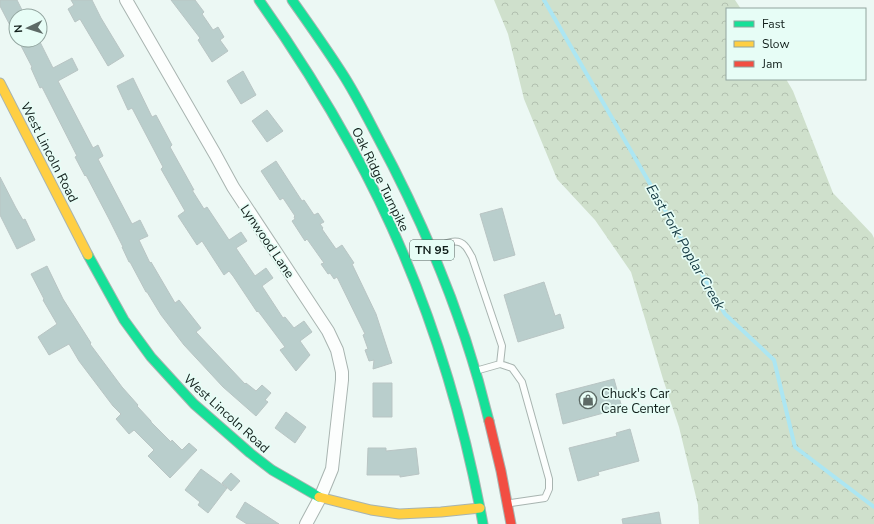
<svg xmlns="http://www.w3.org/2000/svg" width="874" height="524" viewBox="0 0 874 524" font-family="'Nunito Sans',sans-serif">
	<defs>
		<pattern id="forest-crowns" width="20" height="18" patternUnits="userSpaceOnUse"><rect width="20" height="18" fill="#cfe0cc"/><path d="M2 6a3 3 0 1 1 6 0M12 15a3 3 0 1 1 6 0" fill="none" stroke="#b1c0af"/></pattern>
	</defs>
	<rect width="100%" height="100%" fill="#ecf8f4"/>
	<path fill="url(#forest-crowns)" d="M 494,0 L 735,0 L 741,9 L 727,9 L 727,79 L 786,79 L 793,91 L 833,193 L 872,234 L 874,238 L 874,524 L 699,524 L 698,505 L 679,427 L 663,379 L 631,272 L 595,220 L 557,179 L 524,99 L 508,34 Z"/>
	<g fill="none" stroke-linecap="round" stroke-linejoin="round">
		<path stroke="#ace6f2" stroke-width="4" d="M 544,0 L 725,314 L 774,360 L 795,447 L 874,507"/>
	</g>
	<path fill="#b9cecc" stroke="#b9c5c4" d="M 0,0 L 17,0 L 25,16 L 16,16 L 16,37 L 0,6 Z
		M 71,0 L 92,0 L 101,18 L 124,56 L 108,66 L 80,19 L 75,22 L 68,9 L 74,5 Z
		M 171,0 L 195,0 L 204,12 L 202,14 L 213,30 L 218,27 L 224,37 L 220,40 L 228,51 L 212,62 L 198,40 L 200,38 Z
		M 18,40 L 39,40 L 53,68 L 72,58 L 78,70 L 58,81 L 93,148 L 98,145 L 103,156 L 98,159 L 132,224 L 140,220 L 148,236 L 139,240 L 150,263 L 151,262 L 175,303 L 179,300 L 201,328 L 196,332 L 245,384 L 246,383 L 256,391 L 262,385 L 271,393 L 265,400 L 268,402 L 256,416 L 223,387 L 184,345 L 161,315 L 147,292 L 146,292 L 130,262 L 129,262 L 122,247 L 123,247 L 109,219 L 86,175 L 85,176 L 75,157 L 77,156 L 42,87 L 40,88 L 31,68 L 32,67 Z
		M 243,71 L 256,95 L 241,104 L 227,81 Z
		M 133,78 L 152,117 L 156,115 L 172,145 L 170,147 L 194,190 L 192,190 L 204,209 L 207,207 L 229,240 L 241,232 L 247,241 L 236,248 L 255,276 L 266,268 L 273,278 L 262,286 L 283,318 L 285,317 L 294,328 L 304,321 L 312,332 L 300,341 L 310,355 L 296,371 L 280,350 L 285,347 L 258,311 L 257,312 L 233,276 L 229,271 L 224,275 L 202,241 L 197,245 L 178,216 L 185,211 L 161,169 L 163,167 L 132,108 L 128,110 L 117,86 Z
		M 267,110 L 283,131 L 267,142 L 252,121 Z
		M 276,161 L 302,201 L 304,200 L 314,215 L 318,213 L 324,222 L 320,224 L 323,228 L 322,229 L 336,249 L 342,245 L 354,263 L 352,264 L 376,314 L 392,363 L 373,369 L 374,360 L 369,361 L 365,350 L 368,349 L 363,335 L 365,334 L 337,277 L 334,279 L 330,273 L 328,274 L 321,264 L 324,263 L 307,239 L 305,241 L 292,221 L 295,219 L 294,217 L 295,216 L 283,198 L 280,200 L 261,171 Z
		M 0,177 L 16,208 L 23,220 L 25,219 L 35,240 L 17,249 L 0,215 Z
		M 502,208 L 515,255 L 494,261 L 480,214 Z
		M 47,266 L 63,299 L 91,343 L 90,344 L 122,387 L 138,405 L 137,406 L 151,421 L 151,422 L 171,442 L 172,440 L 182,450 L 189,443 L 197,450 L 170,478 L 148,456 L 154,450 L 134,430 L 129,434 L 116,419 L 121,414 L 113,406 L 79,361 L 69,344 L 49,355 L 38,337 L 57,324 L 43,300 L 44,299 L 31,274 Z
		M 544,282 L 555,316 L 560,314 L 564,328 L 518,342 L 504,295 Z
		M 614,379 L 622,408 L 563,424 L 556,394 Z
		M 373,383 L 392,383 L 392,417 L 373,417 Z
		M 286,412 L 306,427 L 295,443 L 275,428 Z
		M 630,429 L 639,461 L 598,472 L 599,475 L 578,481 L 569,448 L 617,436 L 616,433 Z
		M 368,448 L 386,448 L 386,451 L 416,448 L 419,474 L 400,477 L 400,475 L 367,475 Z
		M 201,469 L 227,488 L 208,513 L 198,505 L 200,502 L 185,490 Z
		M 231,473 L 240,481 L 231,491 L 222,483 Z
		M 245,502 L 279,524 L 247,524 L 236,517 Z
		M 659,512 L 661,524 L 623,524 L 622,519 Z"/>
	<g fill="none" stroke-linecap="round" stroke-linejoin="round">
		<defs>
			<path id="lane" d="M 435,249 C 443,244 457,237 465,246 C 468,249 470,254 472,257 L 502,346 L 500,364 L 512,368 L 522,382 L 549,479 L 549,489 L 545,498 L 511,503
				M 479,370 L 500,364"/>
			<path id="street" d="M 126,0 L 215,154 L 233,187 L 328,331 L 337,350 L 342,372 L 342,380 L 332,469 L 320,498 L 306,524"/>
			<path id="fast" d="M 259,0 C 293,48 324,97 352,148 C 416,264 459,394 483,524
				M 292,0 C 309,24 326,48 342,73 C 355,93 366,115 377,136 C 425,225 465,322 489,421
				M 88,255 L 124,320 L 151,357 L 194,404 L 250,453 L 272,470 L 319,497"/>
			<path id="slow" d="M 0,83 L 88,255
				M 319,497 L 371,510 L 399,514 L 441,512 L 480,508"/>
			<path id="jam" d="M 489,421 L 501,471 L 511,524"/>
		</defs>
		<use href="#lane" stroke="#a8b4b0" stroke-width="8"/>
		<use href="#street" stroke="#a8b4b0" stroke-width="14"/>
		<use href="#fast" stroke="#a8b4b0" stroke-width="11"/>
		<use href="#slow" stroke="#a8b4b0" stroke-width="11"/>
		<use href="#jam" stroke="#a8b4b0" stroke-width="11"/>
		<use href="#lane" stroke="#fcfefd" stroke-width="6"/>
		<use href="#street" stroke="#fcfefd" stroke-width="12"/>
		<use href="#fast" stroke="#16e098" stroke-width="9"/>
		<use href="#slow" stroke="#ffcf43" stroke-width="9"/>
		<use href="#jam" stroke="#f24e42" stroke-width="9"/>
	</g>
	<defs>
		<symbol id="shop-ring" viewBox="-11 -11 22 22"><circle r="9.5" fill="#e7fdf6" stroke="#5d6a66" stroke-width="1.5"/><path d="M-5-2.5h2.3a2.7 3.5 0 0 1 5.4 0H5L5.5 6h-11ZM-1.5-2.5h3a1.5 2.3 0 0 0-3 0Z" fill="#5d6a66"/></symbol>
	</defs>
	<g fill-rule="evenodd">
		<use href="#shop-ring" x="578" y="390" width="20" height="20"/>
	</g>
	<g text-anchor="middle" stroke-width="3.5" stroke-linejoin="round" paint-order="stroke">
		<rect fill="#e7fdf6" stroke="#50615c" stroke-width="1" x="410" y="240" width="44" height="20" rx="3"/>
		<g font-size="12" font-weight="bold" fill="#101e1a">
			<text x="432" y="254">TN 95</text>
		</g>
		<g font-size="13" fill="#101e1a" stroke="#e7fdf6">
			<text transform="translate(50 152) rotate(63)" y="5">West Lincoln Road</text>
			<text transform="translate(381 179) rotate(64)" y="5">Oak Ridge Turnpike</text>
			<text transform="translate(268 241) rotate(56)" y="5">Lynwood Lane</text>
			<text transform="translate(227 413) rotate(42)" y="5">West Lincoln Road</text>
		</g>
		<g font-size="13" fill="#101e1a" stroke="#e7fdf6" text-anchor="start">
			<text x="601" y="398">Chuck's Car<tspan x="601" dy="15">Care Center</tspan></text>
		</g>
		<g font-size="14" font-style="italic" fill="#11363f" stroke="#e7fdf6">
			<text transform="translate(686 247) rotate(60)" y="5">East Fork Poplar Creek</text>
		</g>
	</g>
	<rect x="726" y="8" width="140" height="72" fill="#e7fdf6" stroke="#91a49e"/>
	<rect x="734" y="21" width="20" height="6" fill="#16e098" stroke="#91a49e"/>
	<text x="762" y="28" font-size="12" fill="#101e1a">Fast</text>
	<rect x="734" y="41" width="20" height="6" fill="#ffcf43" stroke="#91a49e"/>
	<text x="762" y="48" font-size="12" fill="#101e1a">Slow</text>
	<rect x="734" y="61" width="20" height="6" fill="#f24e42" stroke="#91a49e"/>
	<text x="762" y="68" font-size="12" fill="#101e1a">Jam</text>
	<g transform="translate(28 28) rotate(266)"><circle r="19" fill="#e7fdf6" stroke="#91a49e"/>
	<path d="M0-3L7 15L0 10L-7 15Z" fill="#5d6a66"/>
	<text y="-6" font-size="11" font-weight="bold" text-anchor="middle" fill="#101e1a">N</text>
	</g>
</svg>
